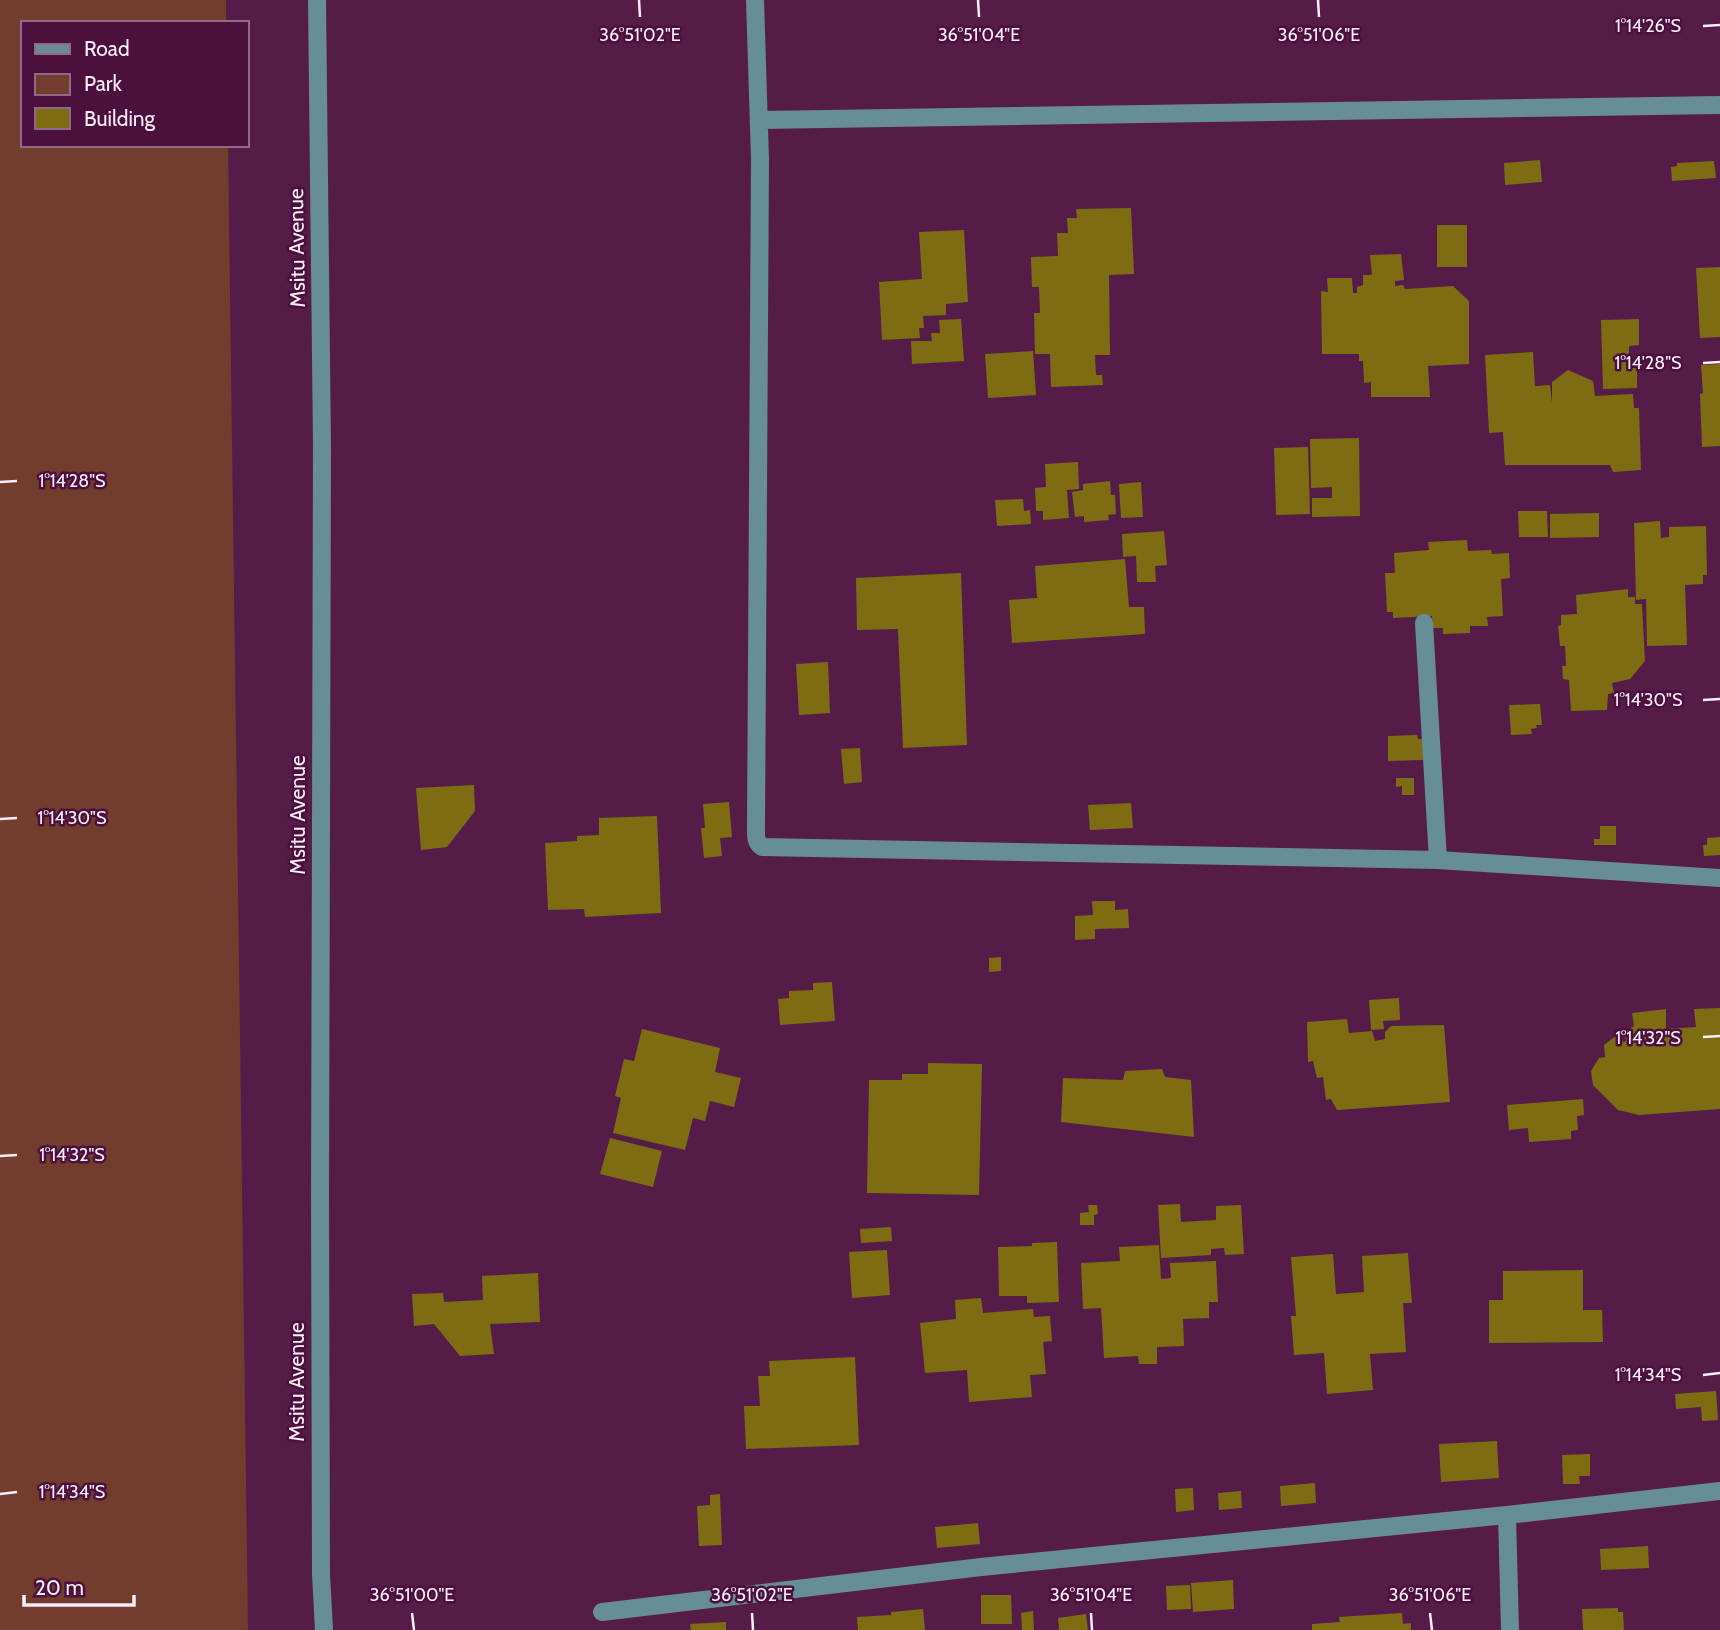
<svg xmlns="http://www.w3.org/2000/svg" width="1720" height="1630" viewBox="0 0 1720 1630" font-family="Cabin,sans-serif">
	<rect width="100%" height="100%" fill="#561c49"/>
	<path fill="#723d2c" d="M 0,0 L 226,0 L 226,23 L 23,23 L 23,145 L 228,145 L 248,1630 L 0,1630 Z"/>
	<path fill="#7d6c12" d="M 1540,160 L 1542,182 L 1505,185 L 1504,163 Z
		M 1714,161 L 1716,178 L 1672,181 L 1671,167 L 1677,166 L 1677,163 Z
		M 1131,208 L 1134,274 L 1109,275 L 1110,355 L 1095,355 L 1096,375 L 1102,375 L 1103,385 L 1051,387 L 1050,354 L 1035,354 L 1034,313 L 1040,313 L 1039,287 L 1032,287 L 1031,257 L 1058,256 L 1057,233 L 1068,233 L 1067,218 L 1077,218 L 1076,209 Z
		M 1437,225 L 1467,225 L 1467,267 L 1437,267 Z
		M 964,230 L 968,302 L 946,304 L 946,315 L 923,316 L 924,328 L 919,328 L 920,338 L 882,340 L 879,282 L 922,279 L 919,232 Z
		M 1401,254 L 1404,280 L 1395,281 L 1395,286 L 1403,285 L 1405,289 L 1453,286 L 1469,301 L 1469,364 L 1428,366 L 1430,397 L 1371,397 L 1371,382 L 1364,383 L 1363,361 L 1359,361 L 1359,354 L 1322,354 L 1321,291 L 1328,292 L 1327,278 L 1352,278 L 1353,293 L 1357,293 L 1357,287 L 1363,285 L 1363,275 L 1372,275 L 1370,255 Z
		M 1720,267 L 1720,337 L 1700,338 L 1696,268 Z
		M 961,319 L 964,361 L 912,364 L 911,341 L 932,341 L 931,333 L 940,333 L 939,320 Z
		M 1639,319 L 1639,345 L 1629,346 L 1629,368 L 1637,368 L 1637,388 L 1603,389 L 1601,320 Z
		M 1033,351 L 1036,395 L 988,398 L 985,354 Z
		M 1533,352 L 1535,386 L 1550,385 L 1552,403 L 1552,382 L 1568,370 L 1593,381 L 1595,396 L 1633,394 L 1634,408 L 1639,408 L 1641,470 L 1613,472 L 1610,465 L 1505,465 L 1503,432 L 1489,433 L 1485,355 Z
		M 1720,364 L 1720,446 L 1702,447 L 1700,394 L 1703,393 L 1701,365 Z
		M 1359,438 L 1360,516 L 1312,517 L 1312,498 L 1332,498 L 1332,487 L 1311,488 L 1310,439 Z
		M 1308,447 L 1310,514 L 1276,515 L 1274,448 Z
		M 1078,462 L 1079,489 L 1067,490 L 1069,518 L 1043,520 L 1043,511 L 1036,511 L 1035,488 L 1046,487 L 1045,464 Z
		M 1110,481 L 1111,495 L 1115,495 L 1116,514 L 1108,515 L 1109,520 L 1084,522 L 1084,516 L 1075,517 L 1072,492 L 1083,490 L 1083,484 Z
		M 1141,482 L 1143,517 L 1121,518 L 1119,484 Z
		M 1023,499 L 1024,511 L 1030,510 L 1031,524 L 997,526 L 995,500 Z
		M 1518,511 L 1547,511 L 1548,537 L 1519,537 Z
		M 1599,513 L 1599,537 L 1550,538 L 1550,514 Z
		M 1660,521 L 1661,538 L 1669,537 L 1669,527 L 1706,526 L 1707,575 L 1703,575 L 1703,584 L 1685,585 L 1687,645 L 1647,646 L 1646,599 L 1636,600 L 1634,523 Z
		M 1164,531 L 1167,565 L 1155,566 L 1156,582 L 1137,582 L 1136,556 L 1123,557 L 1122,534 Z
		M 1467,540 L 1468,551 L 1491,550 L 1492,554 L 1509,553 L 1510,578 L 1501,579 L 1503,616 L 1487,617 L 1488,626 L 1470,626 L 1470,633 L 1443,634 L 1443,628 L 1433,628 L 1432,616 L 1393,618 L 1393,612 L 1387,612 L 1385,573 L 1395,573 L 1394,553 L 1429,550 L 1428,542 Z
		M 1125,559 L 1129,607 L 1144,607 L 1145,634 L 1012,643 L 1009,600 L 1037,598 L 1035,566 Z
		M 961,573 L 967,745 L 903,748 L 898,629 L 857,630 L 856,578 Z
		M 1628,589 L 1628,597 L 1635,597 L 1635,604 L 1642,604 L 1645,661 L 1630,679 L 1612,683 L 1614,693 L 1608,694 L 1607,710 L 1571,711 L 1569,680 L 1563,679 L 1562,666 L 1566,666 L 1565,646 L 1560,646 L 1558,626 L 1561,625 L 1561,615 L 1577,614 L 1576,595 Z
		M 828,662 L 830,713 L 799,715 L 796,664 Z
		M 1540,704 L 1542,725 L 1536,725 L 1537,728 L 1531,729 L 1532,734 L 1511,735 L 1509,705 Z
		M 1417,735 L 1418,739 L 1423,739 L 1423,760 L 1388,761 L 1388,736 Z
		M 860,748 L 862,782 L 844,784 L 841,749 Z
		M 1396,778 L 1414,778 L 1414,795 L 1402,795 L 1402,786 L 1396,787 Z
		M 474,785 L 475,811 L 447,847 L 421,850 L 416,788 Z
		M 729,802 L 732,837 L 720,838 L 722,856 L 704,858 L 701,828 L 705,828 L 703,804 Z
		M 1131,803 L 1133,828 L 1090,830 L 1088,805 Z
		M 657,816 L 661,913 L 585,917 L 584,909 L 548,910 L 545,843 L 577,841 L 577,836 L 599,835 L 599,818 Z
		M 1600,826 L 1616,826 L 1616,845 L 1594,845 L 1594,839 L 1600,839 Z
		M 1720,837 L 1720,855 L 1704,856 L 1703,845 L 1707,845 L 1707,838 Z
		M 1092,901 L 1115,901 L 1115,910 L 1128,909 L 1129,928 L 1095,929 L 1095,939 L 1075,940 L 1075,916 L 1093,915 Z
		M 1001,957 L 1001,971 L 989,972 L 989,958 Z
		M 832,982 L 835,1021 L 780,1025 L 778,999 L 789,998 L 789,991 L 813,990 L 813,983 Z
		M 1399,998 L 1400,1020 L 1383,1021 L 1384,1029 L 1371,1030 L 1369,1000 Z
		M 1720,1008 L 1720,1109 L 1639,1115 L 1618,1110 L 1593,1085 L 1591,1071 L 1599,1058 L 1605,1057 L 1604,1045 L 1617,1035 L 1618,1043 L 1626,1041 L 1625,1032 L 1634,1026 L 1632,1013 L 1666,1009 L 1666,1029 L 1696,1027 L 1694,1009 Z
		M 1347,1019 L 1349,1033 L 1372,1031 L 1375,1041 L 1385,1039 L 1385,1032 L 1391,1026 L 1444,1025 L 1450,1102 L 1337,1110 L 1331,1099 L 1326,1100 L 1323,1077 L 1317,1078 L 1313,1061 L 1308,1062 L 1307,1022 Z
		M 642,1029 L 720,1048 L 715,1072 L 741,1078 L 734,1107 L 710,1101 L 705,1121 L 693,1118 L 685,1150 L 613,1133 L 621,1098 L 615,1096 L 624,1059 L 634,1061 Z
		M 928,1063 L 982,1064 L 979,1195 L 867,1193 L 869,1080 L 902,1080 L 902,1074 L 928,1074 Z
		M 1162,1069 L 1165,1077 L 1191,1080 L 1194,1137 L 1061,1122 L 1063,1078 L 1123,1080 L 1125,1071 Z
		M 1583,1099 L 1584,1115 L 1577,1116 L 1578,1130 L 1571,1131 L 1571,1139 L 1529,1142 L 1528,1128 L 1509,1130 L 1507,1105 Z
		M 610,1138 L 662,1151 L 653,1187 L 600,1174 Z
		M 1180,1204 L 1181,1222 L 1216,1220 L 1216,1206 L 1241,1205 L 1244,1254 L 1225,1255 L 1224,1248 L 1211,1249 L 1211,1255 L 1161,1258 L 1158,1205 Z
		M 1088,1205 L 1097,1205 L 1098,1214 L 1094,1215 L 1094,1225 L 1080,1225 L 1080,1213 L 1089,1212 Z
		M 891,1227 L 892,1241 L 861,1243 L 860,1229 Z
		M 1057,1242 L 1059,1302 L 1027,1303 L 1027,1296 L 999,1296 L 998,1247 L 1032,1246 L 1032,1243 Z
		M 1159,1245 L 1161,1279 L 1171,1278 L 1170,1263 L 1216,1261 L 1218,1302 L 1209,1302 L 1209,1318 L 1183,1319 L 1184,1346 L 1157,1347 L 1157,1364 L 1139,1364 L 1138,1356 L 1104,1358 L 1101,1308 L 1083,1309 L 1081,1263 L 1120,1261 L 1119,1247 Z
		M 887,1250 L 890,1295 L 852,1298 L 849,1252 Z
		M 1408,1253 L 1412,1303 L 1403,1303 L 1406,1352 L 1370,1354 L 1373,1390 L 1327,1394 L 1324,1353 L 1294,1355 L 1291,1316 L 1296,1316 L 1291,1257 L 1333,1254 L 1336,1294 L 1364,1292 L 1362,1256 Z
		M 1583,1270 L 1583,1310 L 1602,1310 L 1603,1342 L 1489,1343 L 1489,1300 L 1503,1300 L 1503,1271 Z
		M 538,1273 L 540,1322 L 490,1324 L 494,1354 L 460,1356 L 434,1324 L 414,1326 L 412,1294 L 443,1293 L 444,1302 L 483,1300 L 482,1276 Z
		M 981,1298 L 983,1313 L 1033,1309 L 1034,1317 L 1050,1316 L 1052,1341 L 1043,1342 L 1046,1374 L 1030,1375 L 1032,1397 L 969,1402 L 967,1370 L 925,1373 L 920,1323 L 956,1319 L 955,1300 Z
		M 855,1357 L 859,1445 L 746,1449 L 744,1406 L 760,1406 L 758,1376 L 770,1376 L 769,1361 Z
		M 1716,1391 L 1718,1420 L 1702,1421 L 1701,1407 L 1676,1409 L 1675,1394 Z
		M 1497,1441 L 1499,1478 L 1441,1482 L 1439,1444 Z
		M 1590,1454 L 1590,1476 L 1579,1476 L 1580,1484 L 1563,1484 L 1562,1455 Z
		M 1315,1483 L 1316,1503 L 1281,1506 L 1280,1486 Z
		M 1193,1488 L 1194,1510 L 1176,1512 L 1175,1489 Z
		M 1241,1491 L 1242,1508 L 1219,1510 L 1218,1493 Z
		M 720,1494 L 722,1545 L 699,1546 L 697,1506 L 710,1505 L 710,1495 Z
		M 978,1523 L 980,1544 L 937,1548 L 935,1527 Z
		M 1648,1546 L 1649,1568 L 1601,1570 L 1600,1549 Z
		M 1233,1580 L 1234,1609 L 1193,1612 L 1191,1583 Z
		M 1190,1585 L 1191,1609 L 1167,1610 L 1166,1586 Z
		M 981,1595 L 1011,1595 L 1012,1624 L 981,1624 Z
		M 1618,1608 L 1618,1612 L 1623,1612 L 1624,1630 L 1583,1630 L 1582,1609 Z
		M 923,1609 L 925,1630 L 858,1630 L 857,1617 L 891,1615 L 891,1612 Z
		M 1033,1611 L 1034,1630 L 1022,1630 L 1021,1613 Z
		M 1402,1613 L 1403,1624 L 1411,1623 L 1411,1630 L 1312,1630 L 1312,1624 L 1340,1622 L 1339,1617 Z
		M 1086,1614 L 1088,1630 L 1059,1630 L 1058,1618 Z
		M 726,1622 L 726,1630 L 691,1630 L 690,1624 Z"/>
	<g fill="none" stroke-linecap="round" stroke-linejoin="round">
		<path stroke="#668d99" stroke-width="18" d="M 317,0 L 322,446 L 320,1196 L 321,1574 L 324,1630
			M 755,0 L 760,159 L 756,827 C 756,835 755,842 762,847 L 1438,860 L 1720,878
			M 759,120 L 1720,105
			M 1424,623 L 1438,860
			M 1507,1515 L 1510,1630
			M 602,1612 L 981,1567 L 1507,1515 L 1720,1491"/>
	</g>
	<path fill="none" stroke="#fcedf7" stroke-width="2.5" d="M 639,0 L 640,17M 978,0 L 979,17M 1318,0 L 1319,17M 1703,26 L 1720,25M 1703,363 L 1720,362M 0,482 L 17,481M 1703,700 L 1720,699M 0,819 L 17,818M 1703,1037 L 1720,1036M 0,1156 L 17,1155M 1703,1375 L 1720,1373M 0,1494 L 17,1492M 412,1613 L 414,1630M 752,1613 L 753,1630M 1091,1613 L 1092,1630M 1430,1613 L 1432,1630"/>
	<g text-anchor="middle" stroke-width="5" stroke-linejoin="round" paint-order="stroke">
		<g font-size="21" fill="#fcedf7" stroke="#4b103e">
			<text transform="translate(297 248) rotate(-91)" y="7">Msitu Avenue</text>
			<text transform="translate(298 815) rotate(-90)" y="7">Msitu Avenue</text>
			<text transform="translate(297 1382) rotate(-90)" y="7">Msitu Avenue</text>
		</g>
	</g>
	<g font-size="18" text-anchor="middle" fill="#fcedf7" stroke="#4b103e" stroke-width="5" stroke-linejoin="round" paint-order="stroke">
		<text x="1648" y="32">1°14'26"S</text>
		<text x="640" y="41">36°51'02"E</text>
		<text x="979" y="41">36°51'04"E</text>
		<text x="1319" y="41">36°51'06"E</text>
		<text x="1648" y="369">1°14'28"S</text>
		<text x="72" y="487">1°14'28"S</text>
		<text x="1648" y="706">1°14'30"S</text>
		<text x="72" y="824">1°14'30"S</text>
		<text x="1648" y="1044">1°14'32"S</text>
		<text x="72" y="1161">1°14'32"S</text>
		<text x="1648" y="1381">1°14'34"S</text>
		<text x="72" y="1498">1°14'34"S</text>
		<text x="412" y="1601">36°51'00"E</text>
		<text x="752" y="1601">36°51'02"E</text>
		<text x="1091" y="1601">36°51'04"E</text>
		<text x="1430" y="1601">36°51'06"E</text>
	</g>
	<rect x="21" y="21" width="228" height="126" fill="#4b103e" stroke="#926888" stroke-width="2"/>
	<rect x="35" y="44" width="35" height="10" fill="#668d99" stroke="#926888" stroke-width="2"/>
	<text x="84" y="56" font-size="21" fill="#fcedf7">Road</text>
	<rect x="35" y="74" width="35" height="21" fill="#723d2c" stroke="#926888" stroke-width="2"/>
	<text x="84" y="91" font-size="21" fill="#fcedf7">Park</text>
	<rect x="35" y="108" width="35" height="21" fill="#7d6c12" stroke="#926888" stroke-width="2"/>
	<text x="84" y="126" font-size="21" fill="#fcedf7">Building</text>
	<path d="M24 1595v10h110v-10" fill="none" stroke="#fcedf7" stroke-width="3.5"/>
	<text x="35" y="1595" font-size="21" fill="#fcedf7" stroke="#4b103e" stroke-width="5" paint-order="stroke">20 m</text>
</svg>
